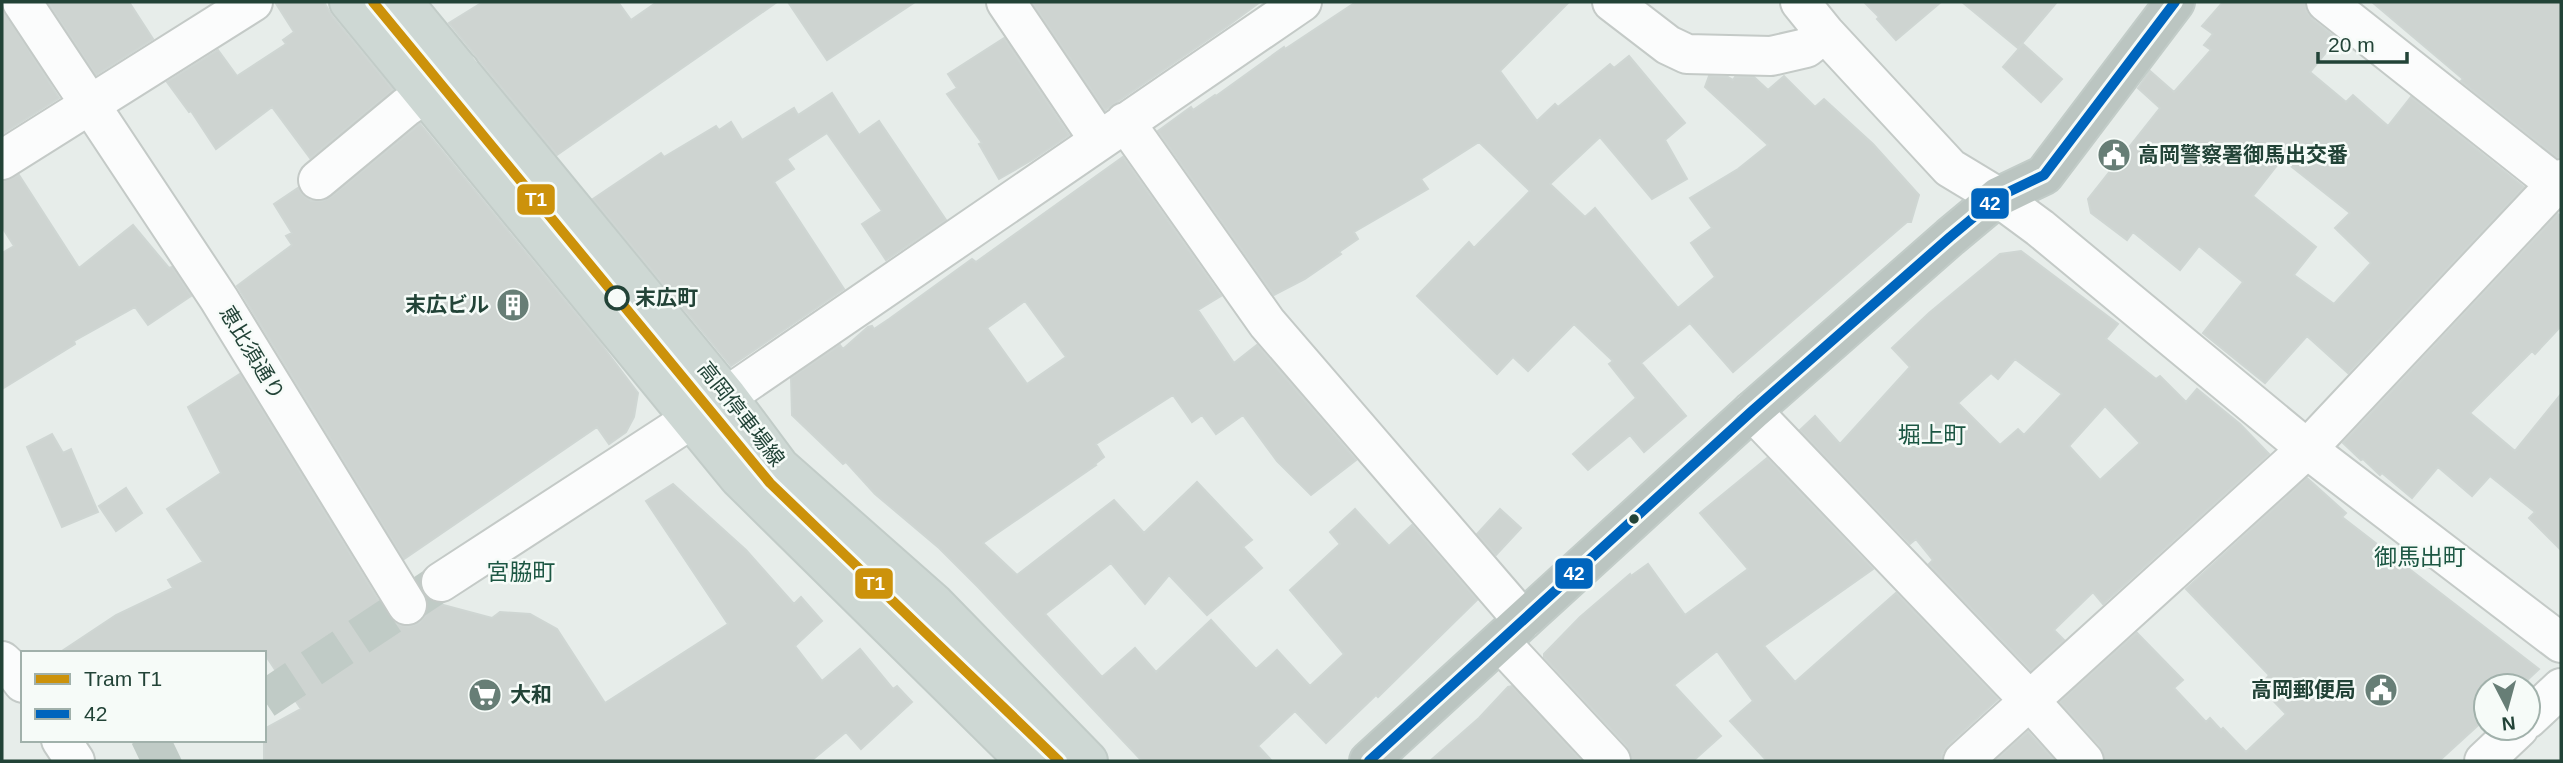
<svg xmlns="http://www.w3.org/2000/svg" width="2563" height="763" viewBox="0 0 2563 763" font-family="Arial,'Noto Sans JP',sans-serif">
	<rect width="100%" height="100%" fill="#e7edea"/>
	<path fill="#ced4d1" stroke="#cfd6d3" stroke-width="2" fill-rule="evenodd" d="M 48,2 L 129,2 L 153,39 L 96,75 Z
		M 275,2 L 324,2 L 332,16 L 393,90 L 310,158 L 272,107 L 216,149 L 191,111 L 189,112 L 167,82 L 218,50 L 237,76 L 286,44 L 283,40 L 294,32 Z
		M 483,2 L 618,2 L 631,20 L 657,2 L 777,2 L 557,155 L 449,23 Z
		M 788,2 L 915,2 L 827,60 Z
		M 1032,2 L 1260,2 L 1229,25 L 1105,110 Z
		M 1356,2 L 1569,2 L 1500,71 L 1537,121 L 1555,104 L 1558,107 L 1610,64 L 1614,68 L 1629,56 L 1685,123 L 1665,140 L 1687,179 L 1652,199 L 1600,137 L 1550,184 L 1585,217 L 1595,208 L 1678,308 L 1715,277 L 1691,243 L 1712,228 L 1690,198 L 1738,169 L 1768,145 L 1705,87 L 1709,76 L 1728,77 L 1733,80 L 1735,77 L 1754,77 L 1768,90 L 1784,76 L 1815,107 L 1824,99 L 1873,144 L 1919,195 L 1911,222 L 1907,222 L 1733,372 L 1690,323 L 1641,363 L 1686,416 L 1644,452 L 1630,435 L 1588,470 L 1573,454 L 1636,398 L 1609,364 L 1613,361 L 1574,324 L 1528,371 L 1513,357 L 1497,374 L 1417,296 L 1469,242 L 1474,248 L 1530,191 L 1479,142 L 1421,179 L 1428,189 L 1354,232 L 1358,239 L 1339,252 L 1341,254 L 1305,279 L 1274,295 L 1158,131 L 1191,107 L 1193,110 L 1215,95 L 1216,96 L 1284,47 L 1285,49 Z
		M 1864,2 L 1941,2 L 1896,40 L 1877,19 L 1879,17 Z
		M 1962,2 L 2057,2 L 2018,48 Z
		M 2223,2 L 2305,2 L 2306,11 L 2312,19 L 2337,39 L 2310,72 L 2346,102 L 2353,95 L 2388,126 L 2411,97 L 2524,187 L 2348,373 L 2307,336 L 2265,383 L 2203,333 L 2243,282 L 2199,246 L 2180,270 L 2133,232 L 2127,240 L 2091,213 L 2088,199 L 2160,108 L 2138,88 L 2150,71 L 2174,92 L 2211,50 L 2204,45 L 2213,34 L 2202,26 ZM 2282,159 L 2350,213 L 2335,228 L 2371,263 L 2334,304 L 2294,275 L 2316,247 L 2253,196 Z
		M 2372,2 L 2561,2 L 2561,158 L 2558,158 L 2461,81 L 2463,79 Z
		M 2,8 L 59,98 L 2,134 Z
		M 1004,38 L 1069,135 L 1032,160 L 999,179 L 979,144 L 982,143 L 947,94 L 957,88 L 948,74 Z
		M 2023,44 L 2062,79 L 2041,102 L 2003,67 Z
		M 832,93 L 859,135 L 879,121 L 946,220 L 886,260 L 862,224 L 882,211 L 827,133 L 787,159 L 794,169 L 774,182 L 844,289 L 731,366 L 593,199 L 661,153 L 664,157 L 716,126 L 719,130 L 731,122 L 742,140 L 794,108 L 798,115 Z
		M 420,124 L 601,344 L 638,393 L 634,417 L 626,432 L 609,444 L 597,427 L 404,559 L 237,286 L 292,245 L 286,236 L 292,233 L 274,204 L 298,188 L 302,194 L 311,201 L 322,201 L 331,197 Z
		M 1123,157 L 1221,296 L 1198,310 L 1234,363 L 1257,345 L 1356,460 L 1311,495 L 1277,461 L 1243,415 L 1216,434 L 1202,415 L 1192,422 L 1173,395 L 1096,444 L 1104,457 L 1095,464 L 1096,465 L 983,543 L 1017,575 L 1114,500 L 1144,533 L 1197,482 L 1252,540 L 1243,547 L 1262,568 L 1207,615 L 1169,575 L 1145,604 L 1111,563 L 1045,614 L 1102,677 L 1135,648 L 1156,672 L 1211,620 L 1256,669 L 1277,650 L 1310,686 L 1344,654 L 1290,590 L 1340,544 L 1330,532 L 1355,509 L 1389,546 L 1412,525 L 1477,600 L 1378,697 L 1376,695 L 1326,743 L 1295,711 L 1258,746 L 1272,761 L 1142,761 L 978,587 L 939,548 L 875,494 L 846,462 L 843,464 L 792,415 L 791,378 L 840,345 L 843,349 L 868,327 L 872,326 L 874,329 L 889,319 L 972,259 L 976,262 ZM 1025,301 L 1066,357 L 1027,384 L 987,328 Z
		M 19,175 L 79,268 L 133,225 L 169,268 L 172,267 L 191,296 L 148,325 L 135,307 L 74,341 L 75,344 L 2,389 L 2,253 L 14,246 L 2,227 L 2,182 Z
		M 2558,214 L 2561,216 L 2561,326 L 2535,354 L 2532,351 L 2470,413 L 2515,451 L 2561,394 L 2561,550 L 2529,518 L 2535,512 L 2490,476 L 2472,496 L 2438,467 L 2412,498 L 2382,473 L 2380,475 L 2363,459 L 2361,460 L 2343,443 Z
		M 2021,251 L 2118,324 L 2106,339 L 2156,379 L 2160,376 L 2186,402 L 2197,389 L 2240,424 L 2269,454 L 2103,604 L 2093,592 L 2054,630 L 2064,640 L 2031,670 L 1929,564 L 1933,560 L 1916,539 L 1910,544 L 1800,430 L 1815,416 L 1840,444 L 1910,367 L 1892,348 L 1929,313 L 2000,254 ZM 2015,359 L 2062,394 L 2024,435 L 2018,429 L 2000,445 L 1958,403 L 1991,373 L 1998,379 ZM 2105,406 L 2140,443 L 2100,480 L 2069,446 Z
		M 240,374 L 388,616 L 397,624 L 408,627 L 419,623 L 426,615 L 429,605 L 427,598 L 432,602 L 492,618 L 500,612 L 530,614 L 557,629 L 605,703 L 728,624 L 646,501 L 673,484 L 746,550 L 794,604 L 801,597 L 822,621 L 795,646 L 822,681 L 860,649 L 893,689 L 897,686 L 912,702 L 861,749 L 846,732 L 811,761 L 264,761 L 264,729 L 301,709 L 264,653 L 59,653 L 116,615 L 173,588 L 168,580 L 203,562 L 167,509 L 221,473 L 188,407 Z
		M 52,434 L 63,453 L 71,449 L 98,512 L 62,527 L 27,447 Z
		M 1767,458 L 1873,569 L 1764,646 L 1795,682 L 1896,593 L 1998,699 L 1948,745 L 1942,754 L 1942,761 L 1767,761 L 1730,721 L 1753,701 L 1717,651 L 1674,685 L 1721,736 L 1693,761 L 1632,761 L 1627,746 L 1544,657 L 1544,654 L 1580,617 L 1630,574 L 1631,576 L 1648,564 L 1685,615 L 1748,569 L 1700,513 Z
		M 2307,478 L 2346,513 L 2342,517 L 2539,669 L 2521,686 L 2486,686 L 2486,718 L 2439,761 L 2105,761 L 2100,746 L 2060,702 L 2137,633 L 2183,680 L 2174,688 L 2206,722 L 2210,718 L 2221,730 L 2223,728 L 2246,752 L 2286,714 L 2260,687 L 2269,675 L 2186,589 Z
		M 126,488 L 142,513 L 116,531 L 99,506 Z
		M 1500,509 L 1521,528 L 1496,555 L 1477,534 Z
		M 1512,686 L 1581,761 L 1430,761 L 1479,718 L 1508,687 Z
		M 2028,732 L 2055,761 L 1995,761 Z"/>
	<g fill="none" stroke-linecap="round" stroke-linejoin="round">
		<path stroke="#c0cbc6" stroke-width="38" stroke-dasharray="38 19" stroke-linecap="butt" d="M 264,700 L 441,582
			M 140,761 L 184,740"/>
		<defs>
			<path id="minor" d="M 22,2 L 219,299 L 407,605
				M 1006,2 L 1099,140
				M 1612,2 L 1668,45 L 1687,54 L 1771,56 L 1806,48 L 1825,33
				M 1800,2 L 1825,33 L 1950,168 L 1998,197 L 2040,228 L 2307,449 L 2561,643
				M 2326,2 L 2561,188
				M 1125,122 L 1267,323 L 1523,620
				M 2,160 L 253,2
				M 318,180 L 406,107 L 460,71
				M 1752,411 L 2030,701 L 2084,761
				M 441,582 L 727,396 L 1302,2
				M 1500,642 L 1611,761
				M 2,661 L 17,675 L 23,683
				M 2528,719 L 2561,688
				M 61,740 L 75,761
				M 1963,761 L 2307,449 L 2561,179
				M 2484,761 L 2519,728"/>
			<path id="major" d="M 349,2 L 739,478 L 1026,761
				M 403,2 L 727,396 L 780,467 L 934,603 L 1088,761"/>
			<path id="highway" d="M 1369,761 L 1752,411 L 1950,237 L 1998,197 L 2044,175 L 2175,2"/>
		</defs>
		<use href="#minor" stroke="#c4cac7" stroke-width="42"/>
		<use href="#major" stroke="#c2ccc8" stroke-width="42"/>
		<use href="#highway" stroke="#c2ccc8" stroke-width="42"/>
		<use href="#minor" stroke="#fbfcfc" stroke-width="38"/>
		<use href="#major" stroke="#ced8d4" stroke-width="38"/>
		<use href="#highway" stroke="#bbc5c1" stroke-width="38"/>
		<defs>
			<path id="bus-1" d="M 1369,761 L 1752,411 L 1950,237 L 1998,197 L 2044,175 L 2175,2"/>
		</defs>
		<use href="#bus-1" stroke="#f6fbf8" stroke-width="16"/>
		<use href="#bus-1" stroke="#0065bd" stroke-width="10"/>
		<defs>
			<path id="tram-1" d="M 373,2 L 770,483 L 1059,761"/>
		</defs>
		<use href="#tram-1" stroke="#f6fbf8" stroke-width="16"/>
		<use href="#tram-1" stroke="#cc920b" stroke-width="10"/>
	</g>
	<defs>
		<symbol id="civic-disc" viewBox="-11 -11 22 22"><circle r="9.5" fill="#677e76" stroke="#f6fbf8"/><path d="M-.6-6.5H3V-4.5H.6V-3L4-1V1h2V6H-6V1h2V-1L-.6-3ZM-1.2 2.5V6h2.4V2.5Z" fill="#fff"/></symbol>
		<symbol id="building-disc" viewBox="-11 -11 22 22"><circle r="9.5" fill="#677e76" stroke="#f6fbf8"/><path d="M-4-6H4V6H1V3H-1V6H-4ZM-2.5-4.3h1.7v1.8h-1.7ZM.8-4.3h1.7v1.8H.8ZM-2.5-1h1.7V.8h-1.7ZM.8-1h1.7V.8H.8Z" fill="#fff"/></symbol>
		<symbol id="supermarket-disc" viewBox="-11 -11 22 22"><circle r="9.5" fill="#677e76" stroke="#f6fbf8"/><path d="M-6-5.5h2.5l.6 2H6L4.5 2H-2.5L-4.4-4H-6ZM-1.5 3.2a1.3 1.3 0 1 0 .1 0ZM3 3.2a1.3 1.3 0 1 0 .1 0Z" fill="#fff"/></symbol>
	</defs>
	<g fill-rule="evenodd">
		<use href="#civic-disc" x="2095" y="136" width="38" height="38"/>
		<use href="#building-disc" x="494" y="286" width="38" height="38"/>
		<use href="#civic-disc" x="2362" y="671" width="38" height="38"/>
		<use href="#supermarket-disc" x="466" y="676" width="38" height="38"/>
	</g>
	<circle fill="#f6fbf8" stroke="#224337" stroke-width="3.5" cx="617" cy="298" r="11"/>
	<circle fill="#224337" stroke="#f6fbf8" stroke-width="2.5" cx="1634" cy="519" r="6"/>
	<g text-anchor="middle" stroke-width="5" stroke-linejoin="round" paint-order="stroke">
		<g font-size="21" font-weight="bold" fill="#224337" stroke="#f6fbf8" text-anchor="start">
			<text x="2138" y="162">高岡警察署御馬出交番</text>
			<text x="489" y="312" text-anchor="end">末広ビル</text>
			<text x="2356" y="697" text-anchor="end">高岡郵便局</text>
			<text x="510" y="702">大和</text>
		</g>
		<g font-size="21" font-weight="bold" fill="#224337" stroke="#f6fbf8" text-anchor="start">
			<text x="635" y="305">末広町</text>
		</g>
		<g font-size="21" fill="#224337" stroke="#f6fbf8">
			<text transform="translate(252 353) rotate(59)" y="7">恵比須通り</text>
			<text transform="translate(741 414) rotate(52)" y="7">高岡停車場線</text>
		</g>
		<g font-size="23" fill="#1c5743" stroke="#f6fbf8">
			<text x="1932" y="443">堀上町</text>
			<text x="2420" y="565">御馬出町</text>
			<text x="521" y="580">宮脇町</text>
		</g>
	</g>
	<g stroke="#f6fbf8" stroke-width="2.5">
		<rect x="516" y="183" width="40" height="33" rx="7" fill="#cc920b"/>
		<rect x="1970" y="187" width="40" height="33" rx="7" fill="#0065bd"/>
		<rect x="1554" y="557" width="40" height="33" rx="7" fill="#0065bd"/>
		<rect x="854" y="567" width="40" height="33" rx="7" fill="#cc920b"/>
	</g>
	<g font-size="19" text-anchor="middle" font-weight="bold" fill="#fff">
		<text x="536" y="206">T1</text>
		<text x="1990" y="210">42</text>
		<text x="1574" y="580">42</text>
		<text x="874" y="590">T1</text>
	</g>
	<rect width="2563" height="763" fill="none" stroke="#224337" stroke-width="7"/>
	<rect x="21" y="651" width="245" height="91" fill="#f6fbf8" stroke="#a1b1ab" stroke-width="2"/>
	<rect x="35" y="674" width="35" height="10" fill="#cc920b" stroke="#a1b1ab" stroke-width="2"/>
	<text x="84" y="686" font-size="21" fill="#224337">Tram T1</text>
	<rect x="35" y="709" width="35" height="10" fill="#0065bd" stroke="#a1b1ab" stroke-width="2"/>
	<text x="84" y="721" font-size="21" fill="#224337">42</text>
	<g transform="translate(2507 707) rotate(174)"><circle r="33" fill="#f6fbf8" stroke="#a1b1ab" stroke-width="2"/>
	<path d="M0-5L12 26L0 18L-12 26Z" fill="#677e76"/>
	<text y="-10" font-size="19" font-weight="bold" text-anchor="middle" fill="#224337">N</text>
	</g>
	<path d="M2318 52v10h89v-10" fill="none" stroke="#224337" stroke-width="3.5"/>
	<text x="2328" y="52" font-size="21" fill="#224337" stroke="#f6fbf8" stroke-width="5" paint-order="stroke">20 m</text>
</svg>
